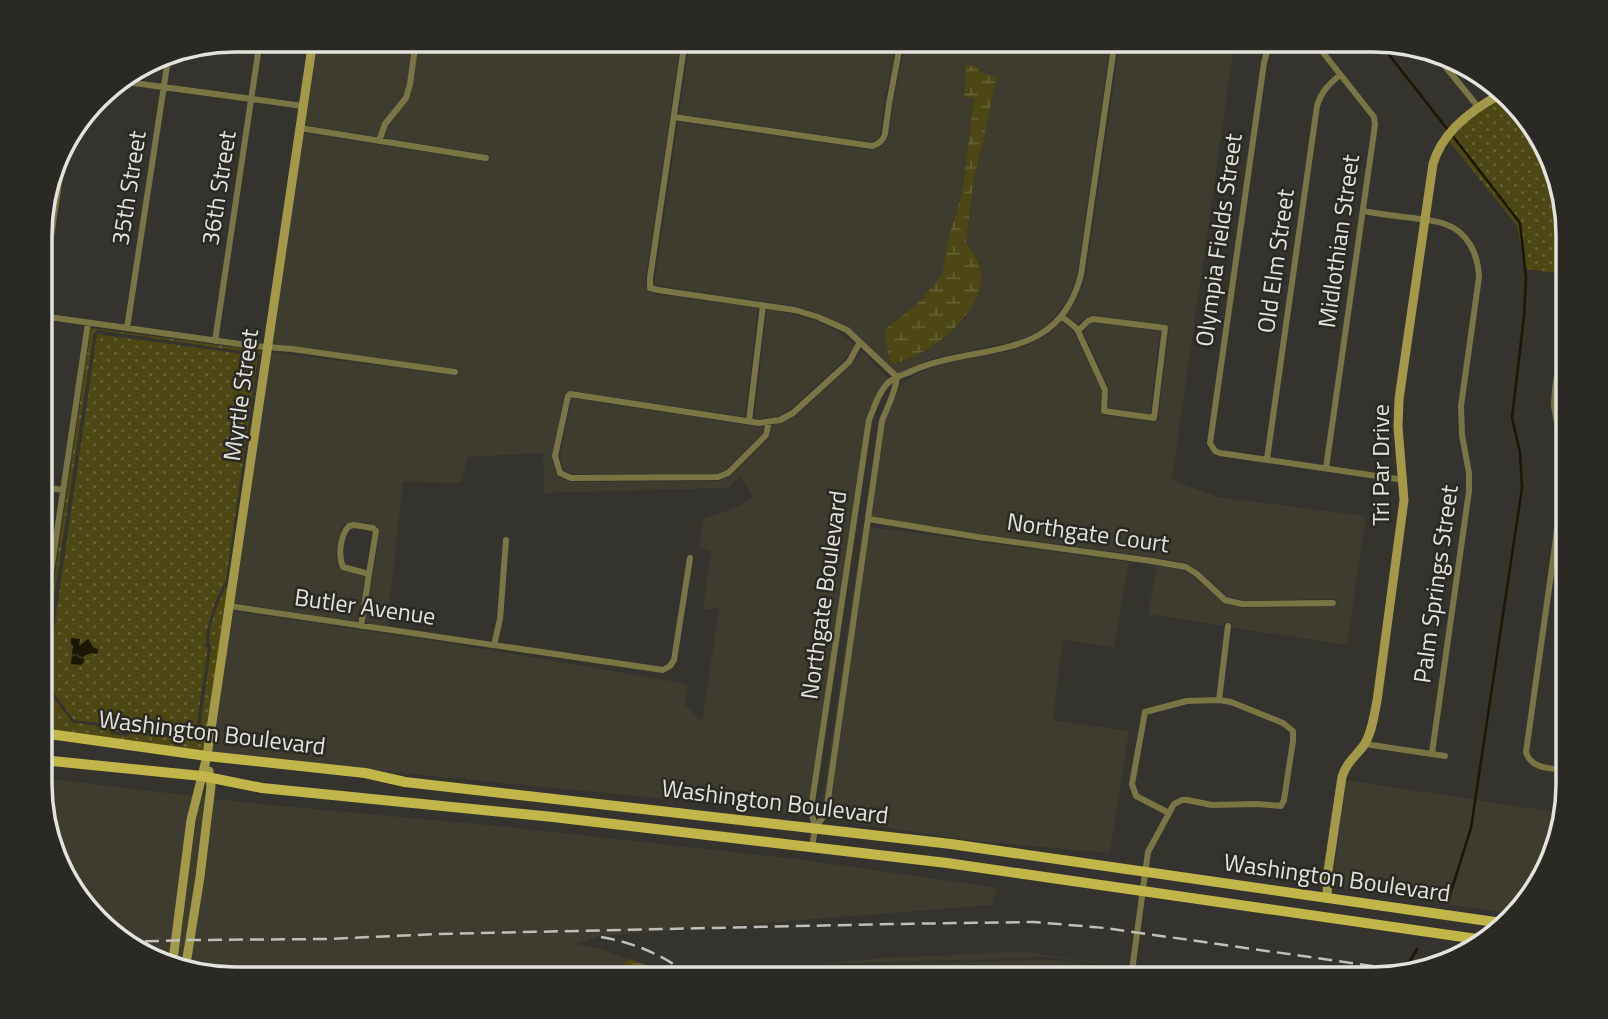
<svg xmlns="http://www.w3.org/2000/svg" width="1608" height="1019" viewBox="0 0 1608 1019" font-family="'Titillium Web',sans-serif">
	<defs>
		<pattern id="forest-crowns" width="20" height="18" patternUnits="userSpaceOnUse" patternTransform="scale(1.75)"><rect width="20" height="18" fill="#4c4713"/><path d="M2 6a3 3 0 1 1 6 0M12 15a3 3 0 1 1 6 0" fill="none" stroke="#666135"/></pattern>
		<pattern id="wetland-marsh" width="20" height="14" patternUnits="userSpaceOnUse" patternTransform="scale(1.75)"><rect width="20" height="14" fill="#4c4713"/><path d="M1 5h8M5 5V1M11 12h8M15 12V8" fill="none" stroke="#666135"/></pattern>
		<pattern id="park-dots" width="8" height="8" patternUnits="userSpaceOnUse" patternTransform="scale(1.75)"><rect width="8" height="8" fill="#4c4713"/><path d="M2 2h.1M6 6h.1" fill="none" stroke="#666135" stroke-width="1.8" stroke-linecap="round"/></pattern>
		<pattern id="water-ripples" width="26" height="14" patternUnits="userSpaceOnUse" patternTransform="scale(1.75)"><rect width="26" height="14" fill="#1a1703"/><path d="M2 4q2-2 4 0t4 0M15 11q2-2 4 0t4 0" fill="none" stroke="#3b3927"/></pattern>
	</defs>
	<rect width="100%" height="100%" fill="#34332d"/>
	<path fill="#3d3c2f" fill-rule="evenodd" d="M 317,40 L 681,40 L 646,278 L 646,287 L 649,291 L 657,294 L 758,308 L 745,417 L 571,391 L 564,395 L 552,460 L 556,474 L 563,479 L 571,482 L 718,481 L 731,475 L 769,438 L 773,425 L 796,416 L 852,364 L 862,351 L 892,382 L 884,392 L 873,411 L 812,817 L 676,800 L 370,770 L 212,752 L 233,611 L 442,642 L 688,684 L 684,704 L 702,722 L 719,608 L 703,610 L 711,550 L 699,548 L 703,519 L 734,508 L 753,498 L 740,476 L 728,488 L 544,493 L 543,453 L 468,457 L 461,483 L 403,482 L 387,626 L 365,623 L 380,531 L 376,526 L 365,522 L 348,522 L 342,526 L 338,539 L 336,553 L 337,565 L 340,570 L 365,577 L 357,622 L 234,603 L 271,352 L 459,376 L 459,369 L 272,344 L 303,133 L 489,162 L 491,155 L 305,125 Z
		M 690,40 L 897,40 L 884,103 L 880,136 L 875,141 L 871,142 L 679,114 Z
		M 906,40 L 1111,40 L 1077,274 L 1074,286 L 1065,304 L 1047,325 L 1035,333 L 1017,341 L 934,358 L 912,368 L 898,377 L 844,326 L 820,314 L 795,306 L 654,285 L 678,122 L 871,150 L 879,148 L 887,140 L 889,134 L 893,105 ZM 966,65 L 976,66 L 980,72 L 982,147 L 974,177 L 966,243 L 980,263 L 975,300 L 964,320 L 941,340 L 904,362 L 890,364 L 884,330 L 916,305 L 942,275 L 949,236 L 962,194 L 974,98 Z
		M 1120,40 L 1235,40 L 1172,480 L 1218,497 L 1366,516 L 1347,645 L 1232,628 L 1232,623 L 1225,622 L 1224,626 L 1148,614 L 1157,565 L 1184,571 L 1194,577 L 1222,602 L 1241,608 L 1337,606 L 1336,599 L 1242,600 L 1227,596 L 1200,572 L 1187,563 L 1153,557 L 864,518 L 879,421 L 887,401 L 901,385 L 916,374 L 937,365 L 1010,351 L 1027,346 L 1050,333 L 1061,321 L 1074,332 L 1101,390 L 1100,410 L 1103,415 L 1153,422 L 1158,419 L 1169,329 L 1166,325 L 1093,315 L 1085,318 L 1078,324 L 1066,315 L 1077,300 L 1086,276 Z
		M 767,309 L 794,314 L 816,321 L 839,332 L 855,346 L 845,359 L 790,410 L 778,416 L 760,419 L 754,418 Z
		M 1094,323 L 1160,331 L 1150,414 L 1108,408 L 1109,388 L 1083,332 L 1091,324 Z
		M 572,398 L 759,427 L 764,426 L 762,433 L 725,470 L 717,474 L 572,474 L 564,470 L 560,456 Z
		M 863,526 L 1129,562 L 1114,647 L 1063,640 L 1053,720 L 1129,731 L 1110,853 L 975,841 L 820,818 Z
		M 42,778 L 193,796 L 187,820 L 169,959 L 127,946 L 67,882 L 42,809 Z
		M 1346,780 L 1562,813 L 1535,892 L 1512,914 L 1332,887 Z
		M 201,797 L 205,798 L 196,876 L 182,963 L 177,961 L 179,941 L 196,821 Z
		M 214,799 L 260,804 L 499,826 L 804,860 L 998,888 L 992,905 L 600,936 L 576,944 L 598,948 L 628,959 L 618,975 L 618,979 L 530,979 L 524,974 L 489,968 L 486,979 L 235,979 L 190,965 L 205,877 Z
		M 1026,952 L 1128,967 L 1049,957 L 817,964 L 883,958 Z
		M 1050,960 L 1185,978 L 738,979 L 736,969 Z"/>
	<path fill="url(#forest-crowns)" d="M 503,966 L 524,974 L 530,979 L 486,979 L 489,968 Z"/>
	<path fill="url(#wetland-marsh)" d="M 966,65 L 976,66 L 980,72 L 996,78 L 982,147 L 974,177 L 966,243 C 971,250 978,258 980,266 C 991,310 928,358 890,364 L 884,330 L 916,305 L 942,275 L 949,236 L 962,194 L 974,99 L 964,97 Z
		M 628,959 L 655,968 L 668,979 L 618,979 L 617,975 Z"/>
	<path fill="url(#park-dots)" d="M 1504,97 L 1541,137 L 1567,222 L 1567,275 L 1526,269 L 1517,226 L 1449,141 C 1465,123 1483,108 1504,97 Z
		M 91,328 L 261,351 L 261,354 L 98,330 L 94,332 L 50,625 L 43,683 L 72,722 L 110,728 L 110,733 L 113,734 L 127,736 L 130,734 L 130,731 L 196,739 L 199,736 L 211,648 C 204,633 221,596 229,581 L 204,752 L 42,729 L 42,662 Z
		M 97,334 L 258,356 L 226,580 C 214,602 207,622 205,647 L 208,647 L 195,736 L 128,727 L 126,733 L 113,731 L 114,725 L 74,720 L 46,683 Z"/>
	<path fill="url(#water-ripples)" d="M 71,638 L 80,639 L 79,646 L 88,639 L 94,648 L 98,649 L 98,653 L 95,654 L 92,653 L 84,656 L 84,662 L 81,665 L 71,664 L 73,645 L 71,644 Z"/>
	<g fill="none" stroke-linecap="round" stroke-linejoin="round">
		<path stroke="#1a1703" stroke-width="2.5" d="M 1379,42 L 1448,130
			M 1448,901 L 1471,828 L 1522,488 L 1520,452 L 1512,418 L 1524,316 L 1526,277 L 1520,223 L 1452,135
			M 1403,973 L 1417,949"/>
		<path stroke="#7a7544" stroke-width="6" d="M 685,40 L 650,278 L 650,288 L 658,290 L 795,310 L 818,317 L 847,330 L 897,377
			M 1273,40 L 1267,51 L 1264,63 L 1210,443 L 1215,451 L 1220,453 L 1404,480
			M 1313,40 L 1374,117 L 1375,125 L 1326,468
			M 1441,61 L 1479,108
			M 119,81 L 303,106
			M 674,117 L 872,146 C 879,144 883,141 885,134 L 889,104 L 901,40
			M 300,128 L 486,158
			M 379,141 L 385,124 L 406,98 L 410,84 L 416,40
			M 1363,211 C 1380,214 1396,216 1413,218 C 1423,220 1435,220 1445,224 C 1468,232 1478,254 1479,277 L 1461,406 L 1462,435 L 1469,473 L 1469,491 L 1432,753
			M 42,297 L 65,143
			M 1567,309 L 1555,389 L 1554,406 L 1562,452 L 1564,472 L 1554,553 L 1526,752 C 1531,770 1552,768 1567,770
			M 42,316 L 254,346 L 292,349 L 455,372
			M 1061,316 L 1075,327 L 1078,331
			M 1093,319 L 1165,328 L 1154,418 L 1104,411 L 1105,390 L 1078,331 L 1088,321 Z
			M 127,328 L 169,53
			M 215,341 L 260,40
			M 1554,406 L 1567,408
			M 749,421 L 763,305
			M 769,422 L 766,435 L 728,473 L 718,477 L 571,478 L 560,473 L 555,456 L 568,396 L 570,394 L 759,423 L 780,420 L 793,413 L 849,362 L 860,342
			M 1267,459 L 1317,106 C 1321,92 1329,84 1340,75
			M 42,487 L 63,490
			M 868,519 L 978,537 L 1152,561 L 1186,567 L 1197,574 L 1225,600 L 1242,604 L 1333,603
			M 354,525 L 373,528 L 376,531 L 369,574 L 343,567 C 338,556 340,535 349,526 Z
			M 1556,536 L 1567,537
			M 229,606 L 663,670 L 670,666 L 674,660 L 690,558
			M 361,626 L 369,574
			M 42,632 L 88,323
			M 494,645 L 500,619 L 506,540
			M 1219,700 L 1228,626
			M 1365,744 L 1445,756
			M 815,828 L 826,813 L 882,421 C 888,405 895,394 897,377
			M 812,848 L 815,828 L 811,809 L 869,420 C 874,408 879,391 889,382 C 896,376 906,374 914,370 C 980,342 1058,364 1081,275 L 1115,40
			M 1131,978 L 1148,852 L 1174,804 L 1182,800 L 1187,800 L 1212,805 L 1257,804 L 1281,806 L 1284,800 L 1293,741 L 1293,731 L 1283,723 L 1231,702 L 1219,700 L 1187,701 L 1145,712 L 1132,784 L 1136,796 L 1169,813
			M 769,979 L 935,971 L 1015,970 L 1088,978"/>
		<path stroke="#a29a49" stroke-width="9" d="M 1327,898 L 1328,871 L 1342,777 C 1346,763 1356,756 1364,745 C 1372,733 1374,715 1377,701 L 1404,500 L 1398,427 L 1399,399 L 1433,164 C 1442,132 1473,109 1501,94
			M 173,960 L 191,820 L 207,756 L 313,40
			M 186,964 L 200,877 L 211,786 L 209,771"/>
		<path stroke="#c1b649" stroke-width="10" d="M 42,733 L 207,756 L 365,773 L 405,782 L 951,844 L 1502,923
			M 42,760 L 202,776 L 262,788 L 553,817 L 947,863 L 1484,940"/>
		<path stroke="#bfbfb9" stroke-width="2.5" stroke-dasharray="14 7" stroke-linecap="butt" d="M 601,937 C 636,943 666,956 694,979
			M 124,942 L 191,940 L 328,939 L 437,934 L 892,924 L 1034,922 L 1105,928 L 1408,971"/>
	</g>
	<g text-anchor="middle" stroke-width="5" stroke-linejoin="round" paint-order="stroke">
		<g font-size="24" fill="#e3e3de" stroke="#2a2923">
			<text transform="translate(129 188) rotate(-81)" y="8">35th Street</text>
			<text transform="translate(219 188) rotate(-81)" y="8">36th Street</text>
			<text transform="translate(1219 240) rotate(-82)" y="8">Olympia Fields Street</text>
			<text transform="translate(1339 241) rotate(-82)" y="8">Midlothian Street</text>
			<text transform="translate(1276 261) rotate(-82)" y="8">Old Elm Street</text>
			<text transform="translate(241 395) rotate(-82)" y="8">Myrtle Street</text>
			<text transform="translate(1381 465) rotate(-90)" y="8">Tri Par Drive</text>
			<text transform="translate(1088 533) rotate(8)" y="8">Northgate Court</text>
			<text transform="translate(1436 584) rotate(-82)" y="8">Palm Springs Street</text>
			<text transform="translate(824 595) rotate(-82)" y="8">Northgate Boulevard</text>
			<text transform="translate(365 607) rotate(8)" y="8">Butler Avenue</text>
			<text transform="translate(212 733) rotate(7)" y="8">Washington Boulevard</text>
			<text transform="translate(775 802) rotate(7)" y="8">Washington Boulevard</text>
			<text transform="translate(1337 878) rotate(8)" y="8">Washington Boulevard</text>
		</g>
	</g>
	<path d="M0 0H1608V1019H0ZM235 52H1373A183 183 0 0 1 1556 235V784A183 183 0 0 1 1373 967H235A183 183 0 0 1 52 784V235A183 183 0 0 1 235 52Z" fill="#2a2923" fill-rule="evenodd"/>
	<path fill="none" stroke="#e3e3de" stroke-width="3.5" d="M235 52H1373A183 183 0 0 1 1556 235V784A183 183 0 0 1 1373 967H235A183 183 0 0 1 52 784V235A183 183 0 0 1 235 52Z"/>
</svg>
